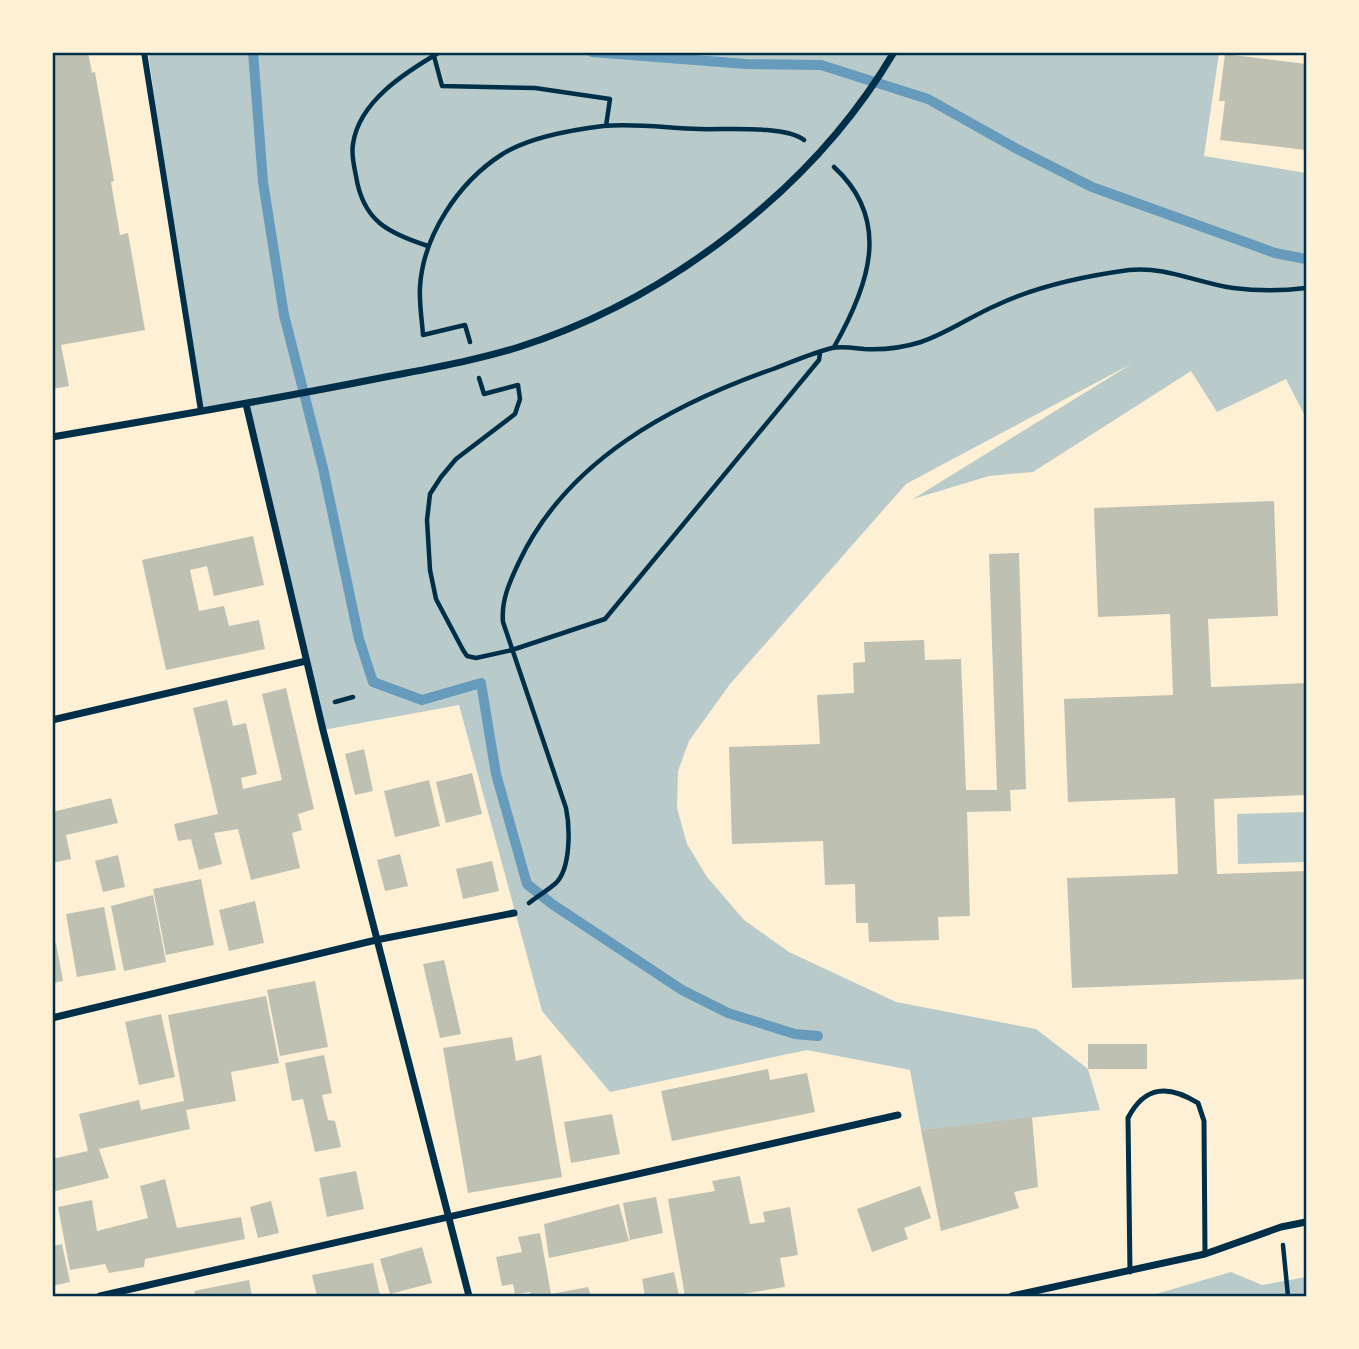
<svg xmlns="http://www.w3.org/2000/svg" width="1359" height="1349" viewBox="0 0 1359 1349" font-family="'Golos Text',sans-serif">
	<rect width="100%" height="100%" fill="#fdf0d5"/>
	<path fill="#b9caca" d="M 148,53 L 1219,53 L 1204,156 L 1306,173 L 1306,418 L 1286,379 L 1217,412 L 1191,371 L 1033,472 L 989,476 L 913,499 L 1133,363 L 906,484 L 730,684 L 689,741 L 678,771 L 677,808 L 687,844 L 707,877 L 744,920 L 789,952 L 896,1002 L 1036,1029 L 1088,1069 L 1100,1110 L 921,1130 L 910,1070 L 807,1050 L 610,1092 L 542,1011 L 459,705 L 323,730 L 247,404 L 201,411 Z
		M 1306,812 L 1306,862 L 1238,864 L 1237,814 Z
		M 1231,1272 L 1262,1285 L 1306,1277 L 1306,1296 L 1149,1296 Z"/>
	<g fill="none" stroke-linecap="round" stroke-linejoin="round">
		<path stroke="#669bbc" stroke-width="10" d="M 253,52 L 263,182 L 284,315 L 323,468 L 359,639 L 373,682 L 422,700 L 481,683 L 496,774 L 527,884 L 552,904 L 682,990 L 728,1013 L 795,1034 L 818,1036
			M 592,52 L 746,64 L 821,65 L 928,99 L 1017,149 L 1092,187 L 1275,253 L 1306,259"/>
	</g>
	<path fill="#bec0b2" d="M 52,52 L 88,52 L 92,73 L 95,72 L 114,181 L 111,182 L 120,235 L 128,233 L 145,330 L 61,345 L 69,386 L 52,389 L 52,308 L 55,308 L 52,295 Z
		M 1225,54 L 1306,64 L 1306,150 L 1220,140 L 1225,101 L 1219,101 Z
		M 1274,501 L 1278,616 L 1208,619 L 1211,687 L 1306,683 L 1306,795 L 1214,799 L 1217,874 L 1306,871 L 1306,979 L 1072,988 L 1067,878 L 1178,874 L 1175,798 L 1068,802 L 1064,699 L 1173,695 L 1170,614 L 1098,617 L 1094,508 Z
		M 253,536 L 264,585 L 214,596 L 207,566 L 190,570 L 199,611 L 224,606 L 229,626 L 259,620 L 265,649 L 166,670 L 142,560 Z
		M 1019,553 L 1026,789 L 1010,790 L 1011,811 L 967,812 L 970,916 L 938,917 L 939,940 L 869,942 L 868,923 L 856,923 L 855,884 L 825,885 L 823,841 L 732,844 L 729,747 L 820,744 L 817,695 L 854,693 L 853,663 L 865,662 L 864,642 L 924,640 L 925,660 L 961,659 L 966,790 L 997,790 L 989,554 Z
		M 286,688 L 314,809 L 298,814 L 302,830 L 292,833 L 300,868 L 251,880 L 238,829 L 214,833 L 222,864 L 199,870 L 191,839 L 178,841 L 174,824 L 218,814 L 193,708 L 227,700 L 233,726 L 246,723 L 257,774 L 241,778 L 243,789 L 282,780 L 262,694 Z
		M 364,749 L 373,791 L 355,795 L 345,754 Z
		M 472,773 L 482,814 L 446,823 L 436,782 Z
		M 429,780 L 440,826 L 395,837 L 384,791 Z
		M 111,798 L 118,823 L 66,835 L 71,859 L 52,863 L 52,812 Z
		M 400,854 L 408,886 L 385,891 L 377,860 Z
		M 118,855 L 125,887 L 103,892 L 95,861 Z
		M 492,861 L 499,891 L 463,899 L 456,869 Z
		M 201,879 L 214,945 L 166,955 L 153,889 Z
		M 153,895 L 166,962 L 124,971 L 111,906 Z
		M 255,901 L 264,943 L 229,951 L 219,910 Z
		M 104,907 L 116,970 L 77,977 L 66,914 Z
		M 56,943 L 63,981 L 52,983 L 52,944 Z
		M 444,960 L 461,1034 L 440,1038 L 423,964 Z
		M 315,981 L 328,1047 L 280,1056 L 267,990 Z
		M 266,996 L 279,1063 L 231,1072 L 236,1101 L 186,1110 L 190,1129 L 99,1149 L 109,1178 L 52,1192 L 52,1159 L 88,1151 L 79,1114 L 139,1100 L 141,1110 L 184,1101 L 168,1015 Z
		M 161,1014 L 175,1077 L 139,1085 L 125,1022 Z
		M 512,1037 L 516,1061 L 541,1055 L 562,1177 L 468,1193 L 443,1048 Z
		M 1088,1044 L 1147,1044 L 1147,1069 L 1088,1069 Z
		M 324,1055 L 332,1093 L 322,1095 L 328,1120 L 335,1121 L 341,1147 L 315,1152 L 303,1099 L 292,1101 L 285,1063 Z
		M 768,1069 L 770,1080 L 807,1073 L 815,1112 L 672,1141 L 661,1091 Z
		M 612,1114 L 620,1154 L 571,1163 L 564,1122 Z
		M 1032,1117 L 1038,1187 L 1014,1192 L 1019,1208 L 941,1231 L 921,1130 Z
		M 356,1171 L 364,1209 L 327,1217 L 319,1178 Z
		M 740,1176 L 750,1224 L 765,1222 L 763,1212 L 790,1207 L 798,1255 L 780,1258 L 785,1287 L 729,1296 L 685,1296 L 668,1199 L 715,1191 L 712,1181 Z
		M 165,1179 L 177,1228 L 241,1217 L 245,1239 L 145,1259 L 144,1267 L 109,1273 L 105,1264 L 70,1270 L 58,1207 L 92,1200 L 97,1231 L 148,1218 L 140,1186 Z
		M 920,1186 L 931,1218 L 904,1228 L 908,1239 L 872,1252 L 857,1209 Z
		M 656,1197 L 663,1233 L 630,1240 L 623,1203 Z
		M 271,1201 L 279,1233 L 258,1238 L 250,1207 Z
		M 619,1204 L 629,1241 L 549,1258 L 544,1224 Z
		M 540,1233 L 551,1294 L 588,1287 L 591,1296 L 531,1296 L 530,1292 L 515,1294 L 513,1284 L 502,1286 L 496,1257 L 522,1252 L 518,1237 Z
		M 62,1244 L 70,1282 L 52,1286 L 52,1246 Z
		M 422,1247 L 432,1283 L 390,1294 L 380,1259 Z
		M 373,1263 L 380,1296 L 317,1296 L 312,1275 Z
		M 674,1272 L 679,1296 L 645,1296 L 642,1279 Z
		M 249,1280 L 252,1296 L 196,1296 L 194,1291 Z"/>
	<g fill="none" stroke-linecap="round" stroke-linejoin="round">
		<path stroke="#003049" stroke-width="4.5" d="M 434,56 L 442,86 L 535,88 L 610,99 L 606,126
			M 834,167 C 893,221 868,287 834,347
			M 428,246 C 388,233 363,221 356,176 C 354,166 351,154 353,144 C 359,101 406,72 440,52
			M 470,342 L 465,325 L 423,335 C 422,320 419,303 420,287 C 423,236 458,183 501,155 C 528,137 571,130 603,126 C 634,123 668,128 699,129 C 724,130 785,125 804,140
			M 479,378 L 484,394 L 518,385 L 520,399 L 515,414 L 456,459 L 441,477 L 430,494 L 427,520 L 430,570 L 436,599 L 463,650 L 467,656 L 476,658 L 512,650 L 605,619 L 819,360 L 820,353
			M 335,702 L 353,697
			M 529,903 C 538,896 548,890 556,883 C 571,868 570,827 566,808 L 503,622 C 501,600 510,581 519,562 C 567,460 671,405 773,369 C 792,362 812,353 832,348 C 842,346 854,348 864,349 C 883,350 902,348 921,342 C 948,333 971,316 997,305 C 1037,286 1085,276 1129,270 C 1166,266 1197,283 1233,288 C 1257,291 1282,291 1306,288
			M 1283,1245 L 1288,1296"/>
		<path stroke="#003049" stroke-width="5" d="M 1130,1272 L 1128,1118 C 1145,1085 1169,1085 1198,1103 L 1204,1121 L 1205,1254"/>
		<path stroke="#003049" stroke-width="6" d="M 144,52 L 201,411"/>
		<path stroke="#003049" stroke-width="7" d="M 246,404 L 323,730 L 469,1296
			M 52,437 C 158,419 264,401 370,380 C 420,370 471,362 519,347 C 669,299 814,188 894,52
			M 52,720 L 306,661
			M 52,1018 L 376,940 L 514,913
			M 100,1296 L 898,1115
			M 1012,1296 L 1205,1254 L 1281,1227 L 1306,1222"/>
	</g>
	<rect width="1359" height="1349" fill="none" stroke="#fdf0d5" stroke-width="108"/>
	<rect x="54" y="54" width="1251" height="1241" fill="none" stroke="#003049" stroke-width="2.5"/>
</svg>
